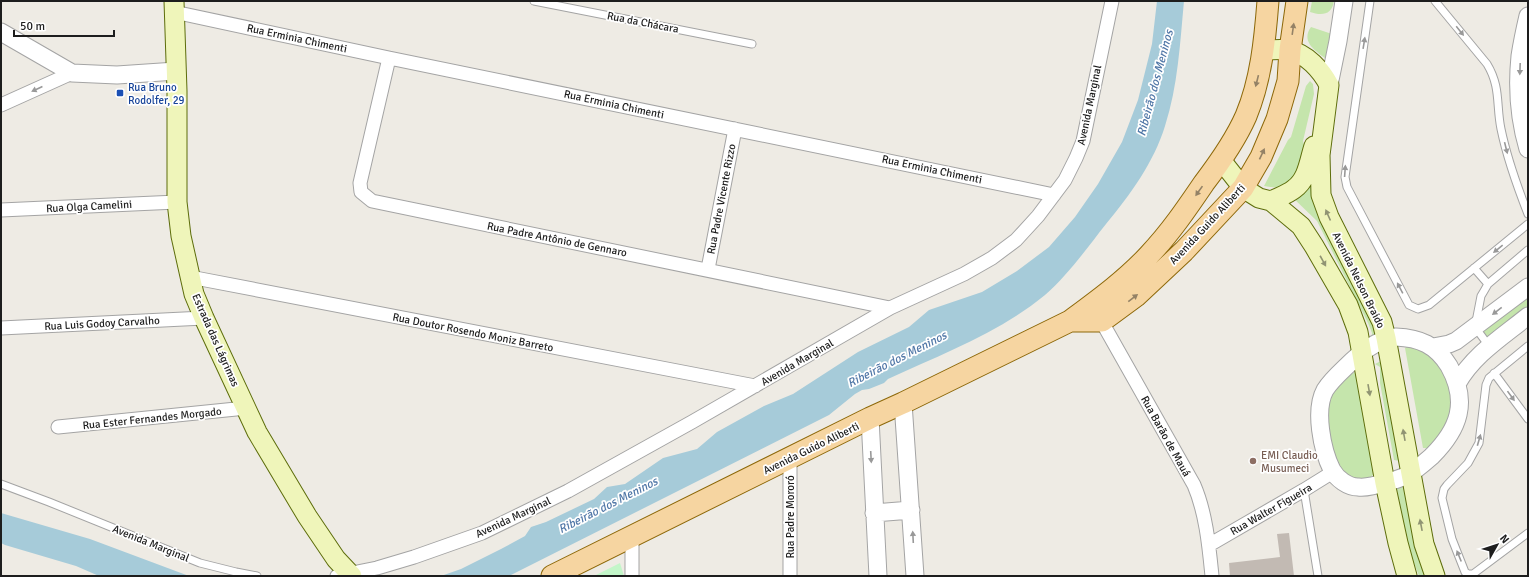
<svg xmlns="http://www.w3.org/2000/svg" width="1529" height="577" viewBox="0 0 1529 577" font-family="Signika,sans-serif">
	<rect width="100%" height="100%" fill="#eeebe4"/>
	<path fill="#c5e5ac" d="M 1312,1 L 1334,1 C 1332,15 1322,16 1310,12 Z
		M 1311,27 L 1332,34 L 1331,63 C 1320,53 1299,44 1311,27 Z
		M 1310,81 L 1313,84 L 1314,94 L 1303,141 L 1305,149 L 1300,176 L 1278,188 L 1264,186 L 1288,140 L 1291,137 L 1306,86 Z
		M 1313,182 L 1378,331 L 1371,339 L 1372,333 L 1368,323 L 1317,221 L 1291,196 Z
		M 1528,296 L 1528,307 L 1487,338 L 1481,333 Z
		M 1411,344 C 1416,346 1424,347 1428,351 C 1449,369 1459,404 1447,429 C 1443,436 1436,442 1431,448 L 1423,448 L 1405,348 Z
		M 1381,361 L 1400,461 L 1394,460 L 1380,383 L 1380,367 L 1375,364 Z
		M 1355,372 L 1360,380 L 1376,471 L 1371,477 L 1359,480 L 1350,477 L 1333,461 L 1322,408 L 1343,379 Z
		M 1406,484 L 1404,491 L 1426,576 L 1419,576 L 1410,553 L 1397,490 L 1398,485 Z"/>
	<path fill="#c3f6c9" d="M 620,563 L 624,576 L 594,576 Z"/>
	<path fill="#a6cbd9" d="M 1157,1 L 1184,1 C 1180,43 1178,86 1165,126 C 1154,162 1130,195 1106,224 C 1087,248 1068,275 1045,295 C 999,333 942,354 888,379 L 884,383 L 869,389 L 862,390 L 855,394 L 829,415 L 509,576 L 441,576 L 461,569 L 501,549 L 525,536 L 531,527 L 546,522 L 594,499 L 607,487 L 625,484 L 663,458 L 697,449 L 717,432 L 764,406 L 793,394 L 858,352 L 909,327 L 929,310 L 982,292 L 1017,271 L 1049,247 L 1075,217 L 1098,184 L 1122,142 L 1138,100 L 1152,44 Z
		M 1,513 L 90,539 L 189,576 L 99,576 L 76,566 L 5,545 L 1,543 Z"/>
	<path fill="#c2bab3" d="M 1289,533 L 1294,576 L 1230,576 L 1229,563 L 1280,557 L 1277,534 Z"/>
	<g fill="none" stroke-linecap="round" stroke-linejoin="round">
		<defs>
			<path id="service" d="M 534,1 L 752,44
				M 1370,1 L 1345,177 L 1347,187 L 1409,305 L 1418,309 L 1429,305 L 1528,224
				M 1435,1 L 1487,64 C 1501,87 1496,105 1501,129 C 1507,158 1517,186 1528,214
				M 1474,268 L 1488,284
				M 1489,346 L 1475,327 L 1481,296 L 1484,291 L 1488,284 L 1528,250
				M 1528,346 L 1489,378 L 1486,385 L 1479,443 L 1468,463 L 1447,485 L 1444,489 L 1442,498 L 1452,539 L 1465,572 L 1468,574 L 1473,574 L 1528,533
				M 1494,373 L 1528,419
				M 1,484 L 49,502 L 200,563 L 236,572 L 257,576
				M 1304,490 L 1318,576"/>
			<path id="minor" d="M 174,12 L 389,58 L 1054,195
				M 389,58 L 360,183 L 361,192 L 372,201 L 890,308
				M 1,105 L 72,73
				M 1,210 L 177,202
				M 708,269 L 735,129
				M 190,277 L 755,386
				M 1098,315 L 1194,485 C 1206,513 1209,546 1212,576
				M 1,328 L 204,318
				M 58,427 L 246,408
				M 1209,545 L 1304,490 L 1333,472
				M 337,576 L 377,568 L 414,557 L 482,533 L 568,491 L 692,422 L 890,308 L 964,274 L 992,258 L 1016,240 L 1038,216 L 1065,180 L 1076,158 L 1083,141 L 1112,1
				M 632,576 L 632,536
				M 790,576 L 790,458"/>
			<path id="tertiary" d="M 1528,16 C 1525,29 1522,43 1520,56 C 1517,86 1519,119 1528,149
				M 1,32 L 72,73 L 117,75 L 176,71
				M 1329,85 L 1338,41 L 1344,1
				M 1396,337 C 1420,338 1436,345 1449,366 C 1469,402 1459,429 1432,456 C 1424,463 1415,471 1406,476 C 1399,479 1392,481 1385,482 C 1377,485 1367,488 1358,487 C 1348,487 1337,479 1332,470 C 1322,450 1314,410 1325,390 C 1332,379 1343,370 1352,361 C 1365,349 1379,339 1396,337 Z
				M 1433,347 L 1449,344 L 1456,341 L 1528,287
				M 1457,384 C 1473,355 1502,337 1528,316
				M 903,403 L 915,576
				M 870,418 L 878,576
				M 874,513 L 911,510"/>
			<path id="secondary" d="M 174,1 L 177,91 L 177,202 L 181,236 L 194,294 L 204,318 L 257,432 L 307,516 L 336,559 L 352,576
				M 1264,50 C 1272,50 1282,49 1289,50 C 1307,54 1321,70 1329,85 L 1320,155 L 1321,195 L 1329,217 L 1382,322 L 1386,338 L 1424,544 L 1435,576
				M 1221,160 L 1243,188 L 1259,198 L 1271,201 L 1301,226 L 1314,246 L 1348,305 L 1358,332 L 1385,483 L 1398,543 L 1407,576
				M 1271,201 C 1279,197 1288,194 1294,189 C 1308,179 1309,161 1314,146"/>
			<path id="primary" d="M 1070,321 L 1102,321 L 1136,296 L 1184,251 L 1243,188 L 1261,157 L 1277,119 L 1288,81 L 1290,50 L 1297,1
				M 552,576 L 870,418 L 903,403 L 1070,321 C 1097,301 1126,280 1149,255 C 1170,233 1187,208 1204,183 C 1220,162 1235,141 1246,116 C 1261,80 1265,40 1268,1"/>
		</defs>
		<use href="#service" stroke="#a4a4a4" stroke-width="9"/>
		<use href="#minor" stroke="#a4a4a4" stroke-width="15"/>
		<use href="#tertiary" stroke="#a4a4a4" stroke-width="19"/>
		<use href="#secondary" stroke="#5d6d0b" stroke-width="21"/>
		<use href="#primary" stroke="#8d6809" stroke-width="23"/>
		<use href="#service" stroke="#fff" stroke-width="7"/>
		<use href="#minor" stroke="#fff" stroke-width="13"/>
		<use href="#tertiary" stroke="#fff" stroke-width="17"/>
		<use href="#secondary" stroke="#eff5ba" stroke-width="19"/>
		<use href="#primary" stroke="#f6d5a1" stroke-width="21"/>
	</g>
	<defs><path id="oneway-solid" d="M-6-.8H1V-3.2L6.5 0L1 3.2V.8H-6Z"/></defs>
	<g fill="#948266">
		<use href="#oneway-solid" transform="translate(1293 29) rotate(-82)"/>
		<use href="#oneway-solid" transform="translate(1257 81) rotate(104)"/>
		<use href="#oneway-solid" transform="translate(1262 154) rotate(-65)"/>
		<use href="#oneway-solid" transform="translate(1199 191) rotate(125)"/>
		<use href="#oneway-solid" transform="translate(1133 298) rotate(-38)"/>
	</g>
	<g fill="#999">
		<use href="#oneway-solid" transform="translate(1460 31) rotate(51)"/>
		<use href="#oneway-solid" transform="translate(1364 43) rotate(-81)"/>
		<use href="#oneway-solid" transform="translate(1520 69) rotate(92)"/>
		<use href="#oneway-solid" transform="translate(37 89) rotate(155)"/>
		<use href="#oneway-solid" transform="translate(1506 148) rotate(76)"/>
		<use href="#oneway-solid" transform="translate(1345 171) rotate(-86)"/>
		<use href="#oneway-solid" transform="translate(1498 249) rotate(141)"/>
		<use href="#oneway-solid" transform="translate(1400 288) rotate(-118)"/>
		<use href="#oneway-solid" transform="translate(1497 311) rotate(142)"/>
		<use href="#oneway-solid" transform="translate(1511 396) rotate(54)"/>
		<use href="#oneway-solid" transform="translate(1479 440) rotate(-74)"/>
		<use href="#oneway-solid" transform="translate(871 457) rotate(87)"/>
		<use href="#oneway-solid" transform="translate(913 537) rotate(-93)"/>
		<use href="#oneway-solid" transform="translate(1459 556) rotate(-112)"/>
	</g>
	<g fill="#909473">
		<use href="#oneway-solid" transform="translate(1328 215) rotate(-114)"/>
		<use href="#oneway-solid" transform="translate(1323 261) rotate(61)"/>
		<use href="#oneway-solid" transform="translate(1369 390) rotate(80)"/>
		<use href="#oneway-solid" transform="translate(1404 435) rotate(-100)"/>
		<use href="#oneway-solid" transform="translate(1421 525) rotate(-101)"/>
	</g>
	<rect fill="#1a4fb4" stroke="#fff" stroke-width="1.5" x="116" y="89" width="8" height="8" rx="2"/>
	<circle fill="#8d6e63" stroke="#fff" stroke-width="1.5" cx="1253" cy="461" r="4"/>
	<g text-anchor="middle" stroke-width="3.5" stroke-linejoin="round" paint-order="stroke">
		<g font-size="11" fill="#1d1d1d" stroke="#fff">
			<text transform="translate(643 22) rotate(11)" y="4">Rua da Chácara</text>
			<text transform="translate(297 38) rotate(12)" y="4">Rua Erminia Chimenti</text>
			<text transform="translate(614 104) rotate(12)" y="4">Rua Erminia Chimenti</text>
			<text transform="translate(1089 105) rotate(-78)" y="4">Avenida Marginal</text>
			<text transform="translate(932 169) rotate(12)" y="4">Rua Erminia Chimenti</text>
			<text transform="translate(721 199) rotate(-79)" y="4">Rua Padre Vicente Rizzo</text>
			<text transform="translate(89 206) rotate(-3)" y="4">Rua Olga Camelini</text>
			<text transform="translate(1207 224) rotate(-47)" y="4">Avenida Guido Aliberti</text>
			<text transform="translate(557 239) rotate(11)" y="4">Rua Padre Antônio de Gennaro</text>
			<text transform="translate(1359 280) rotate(64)" y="4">Avenida Nelson Braido</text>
			<text transform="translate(102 323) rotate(-3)" y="4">Rua Luis Godoy Carvalho</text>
			<text transform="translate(473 332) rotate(11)" y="4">Rua Doutor Rosendo Moniz Barreto</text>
			<text transform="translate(216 340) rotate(66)" y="4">Estrada das Lágrimas</text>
			<text transform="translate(797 362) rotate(-30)" y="4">Avenida Marginal</text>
			<text transform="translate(152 418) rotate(-6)" y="4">Rua Ester Fernandes Morgado</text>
			<text transform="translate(1166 436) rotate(61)" y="4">Rua Barão de Mauá</text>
			<text transform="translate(811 448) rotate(-26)" y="4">Avenida Guido Aliberti</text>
			<text transform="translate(1271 509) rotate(-30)" y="4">Rua Walter Figueira</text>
			<text transform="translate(513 517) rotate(-25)" y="4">Avenida Marginal</text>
			<text transform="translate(790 517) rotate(-90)" y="4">Rua Padre Mororó</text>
			<text transform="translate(151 543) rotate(22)" y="4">Avenida Marginal</text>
		</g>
		<g font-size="11" fill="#164399" stroke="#fff" text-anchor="start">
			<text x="128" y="91">Rua Bruno<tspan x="128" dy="13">Rodolfer, 29</tspan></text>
		</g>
		<g font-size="11" fill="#785e54" stroke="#fff" text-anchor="start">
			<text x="1261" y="459">EMI Claudio<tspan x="1261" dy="13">Musumeci</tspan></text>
		</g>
		<g font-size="12" font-style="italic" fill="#5077a7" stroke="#fff">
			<text transform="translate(1155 83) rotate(-75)" y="4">Ribeirão dos Meninos</text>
			<text transform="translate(897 359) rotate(-27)" y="4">Ribeirão dos Meninos</text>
			<text transform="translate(608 505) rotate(-27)" y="4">Ribeirão dos Meninos</text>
		</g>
	</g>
	<rect width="1529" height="577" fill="none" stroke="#1d1d1d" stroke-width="4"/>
	<g transform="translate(1497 545) rotate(51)" stroke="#ffffff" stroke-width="3" paint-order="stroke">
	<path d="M0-3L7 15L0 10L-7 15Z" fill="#1d1d1d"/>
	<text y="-6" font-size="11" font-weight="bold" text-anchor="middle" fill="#1d1d1d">N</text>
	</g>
	<path d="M14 30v6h100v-6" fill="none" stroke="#1d1d1d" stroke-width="2"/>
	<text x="20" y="30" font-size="12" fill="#1d1d1d" stroke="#ffffff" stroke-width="3" paint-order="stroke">50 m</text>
</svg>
